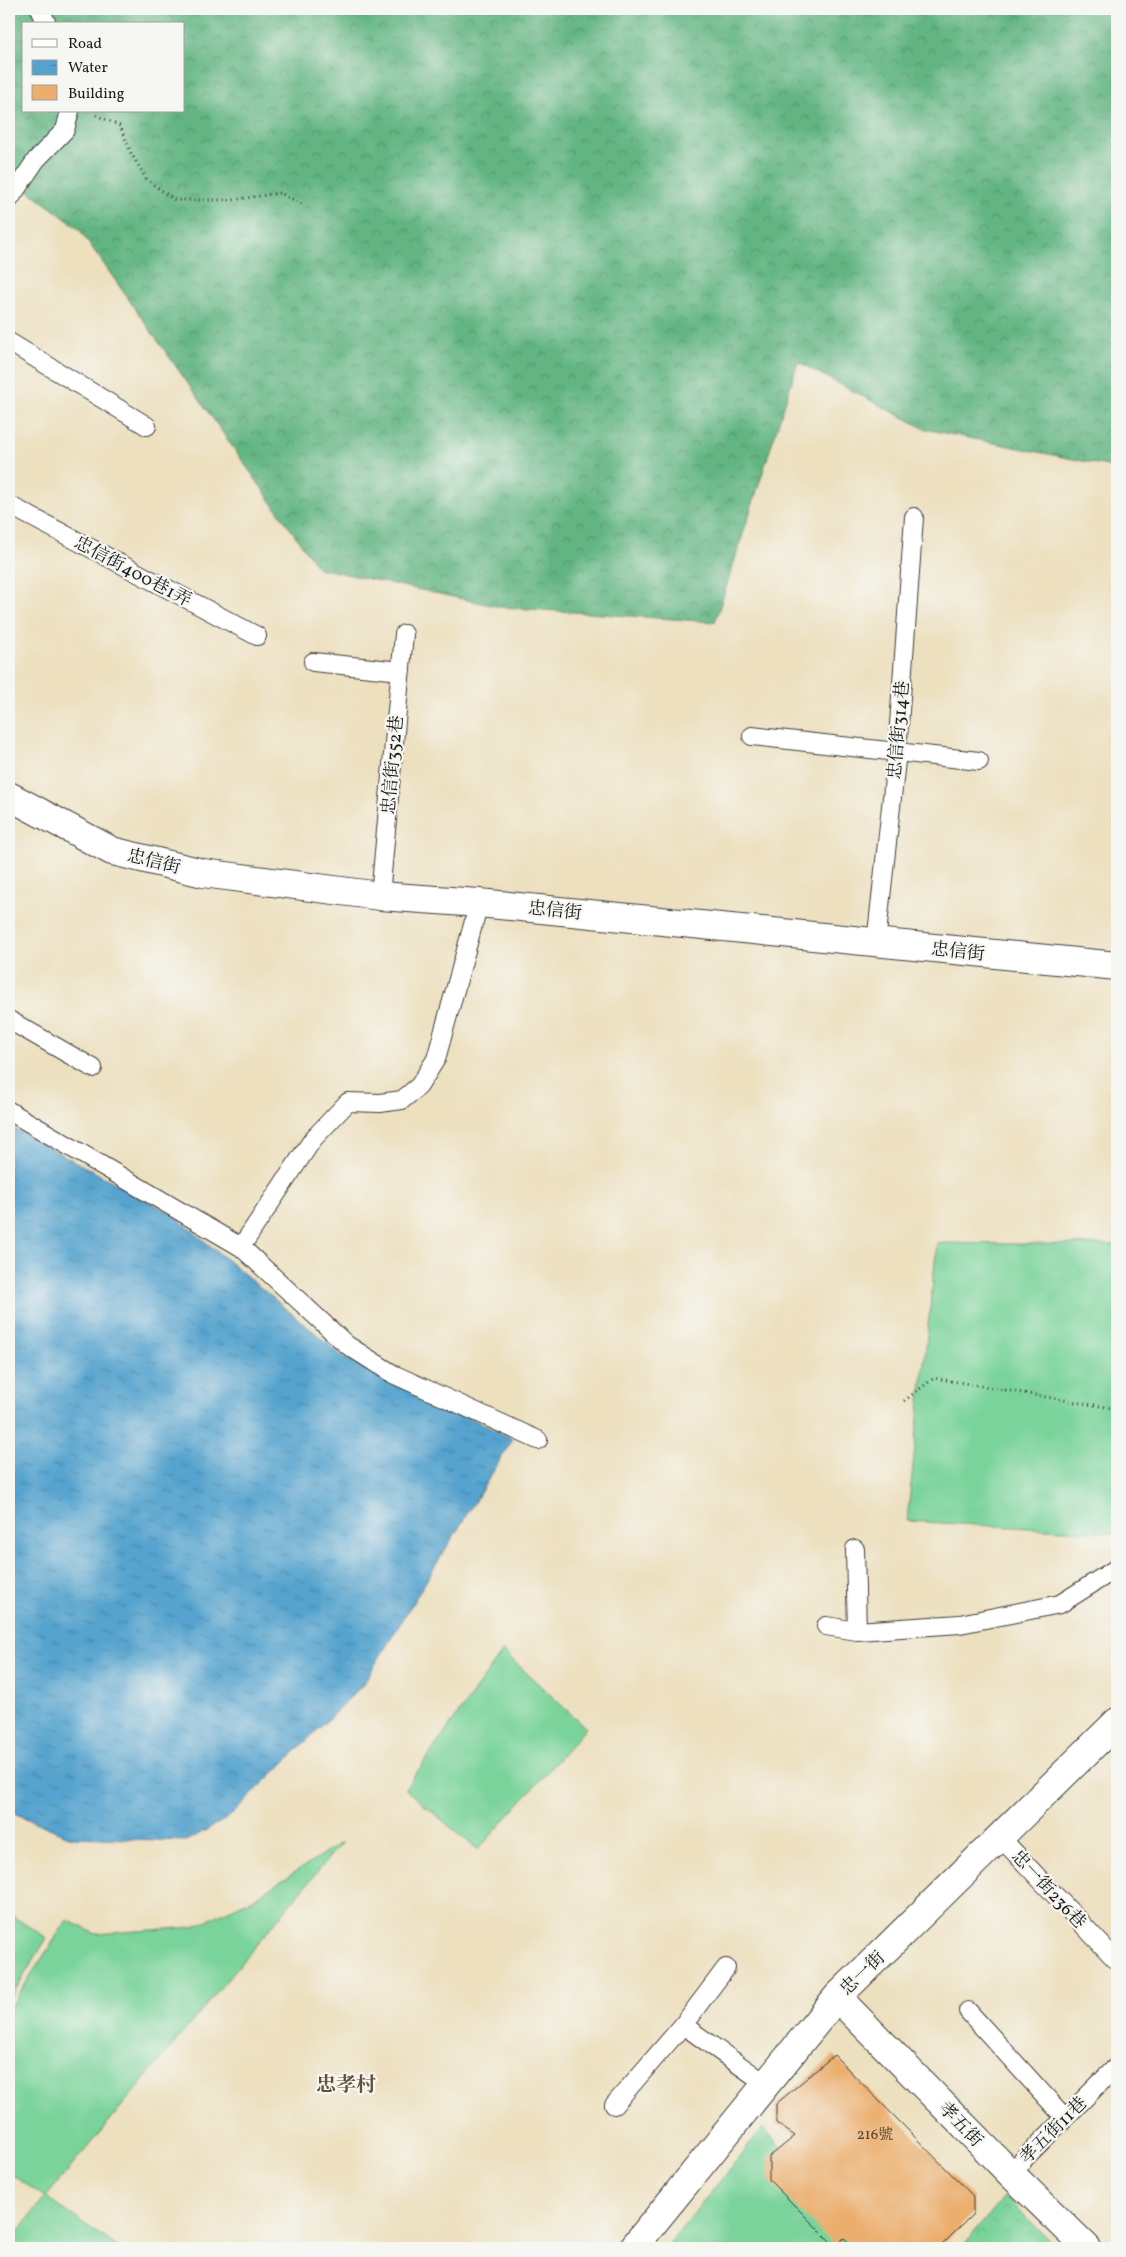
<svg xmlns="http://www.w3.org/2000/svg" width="1126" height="2257" viewBox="0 0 1126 2257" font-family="Vollkorn,'Noto Serif TC',serif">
	<defs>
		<pattern id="forest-crowns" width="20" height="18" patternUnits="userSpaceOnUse" patternTransform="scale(1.25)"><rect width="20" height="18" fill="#62b582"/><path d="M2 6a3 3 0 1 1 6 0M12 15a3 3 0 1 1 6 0" fill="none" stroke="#50926a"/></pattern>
		<pattern id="park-crowns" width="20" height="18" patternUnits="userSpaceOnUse" patternTransform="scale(1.25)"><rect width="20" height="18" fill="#79d39a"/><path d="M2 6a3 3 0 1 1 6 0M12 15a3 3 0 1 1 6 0" fill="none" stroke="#68b584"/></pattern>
		<pattern id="water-ripples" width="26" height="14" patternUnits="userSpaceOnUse" patternTransform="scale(1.25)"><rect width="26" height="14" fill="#54a3ce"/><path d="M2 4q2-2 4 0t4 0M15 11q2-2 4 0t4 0" fill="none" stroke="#4584a6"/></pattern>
	</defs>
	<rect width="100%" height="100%" fill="#f6f6f2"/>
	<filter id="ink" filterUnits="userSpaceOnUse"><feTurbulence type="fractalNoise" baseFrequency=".02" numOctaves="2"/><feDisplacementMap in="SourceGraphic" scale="10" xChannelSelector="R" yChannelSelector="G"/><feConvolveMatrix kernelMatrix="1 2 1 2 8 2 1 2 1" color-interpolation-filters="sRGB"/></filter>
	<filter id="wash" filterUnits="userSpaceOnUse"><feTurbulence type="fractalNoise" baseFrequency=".0096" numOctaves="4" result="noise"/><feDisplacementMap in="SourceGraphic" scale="20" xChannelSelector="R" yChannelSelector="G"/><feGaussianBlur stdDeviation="1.12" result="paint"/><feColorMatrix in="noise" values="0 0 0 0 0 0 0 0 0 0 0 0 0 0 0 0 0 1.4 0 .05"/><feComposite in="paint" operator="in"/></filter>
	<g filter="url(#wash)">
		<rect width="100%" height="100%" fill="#ede0bf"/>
		<path fill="url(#forest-crowns)" stroke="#3f684f" fill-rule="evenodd" d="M 9,9 L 1117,9 L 1117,468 L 925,429 L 798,362 L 715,622 L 500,607 L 318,568 L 79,229 L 9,176 ZM 24,24 L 184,24 L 184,111 L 24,111 Z"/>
		<path fill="url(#park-crowns)" stroke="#4a785b" d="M 1005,2196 L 1057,2248 L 961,2248 Z"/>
		<path fill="#79d39a" stroke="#4a785b" d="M 937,1243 L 1117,1245 L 1117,1533 L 907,1521 Z
			M 503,1651 L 586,1728 L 478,1850 L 405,1789 Z
			M 342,1842 L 46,2197 L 119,2248 L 9,2248 L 9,2244 L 45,2197 L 9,2173 L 9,2009 L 67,1920 L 96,1934 L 193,1927 L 256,1897 Z
			M 9,1914 L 47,1938 L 9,2000 Z
			M 763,2128 L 875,2248 L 673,2248 L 669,2244 Z"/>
		<path fill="url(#water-ripples)" stroke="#386075" d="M 9,1126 L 171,1213 L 344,1357 L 513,1439 L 362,1686 L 228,1818 L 186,1841 L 70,1837 L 9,1811 Z"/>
		<g id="blocks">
			<path fill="#ebae6d" d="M 834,2055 L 973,2196 L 973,2214 L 939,2248 L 855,2248 L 844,2238 L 835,2246 L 769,2180 L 769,2157 L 795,2136 L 776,2123 L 776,2104 Z"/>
		</g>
	</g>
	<g filter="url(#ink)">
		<use href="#blocks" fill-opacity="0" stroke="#3b3934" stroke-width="1"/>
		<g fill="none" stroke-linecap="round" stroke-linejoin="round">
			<defs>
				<path id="service" d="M 40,9 L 47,24
					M 9,200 L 36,160 L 65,130 L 70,111
					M 9,342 L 147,426
					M 9,505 L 257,636
					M 313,662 L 401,671
					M 752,736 L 979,761
					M 380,896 L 404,634
					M 876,943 L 897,752 L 914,517
					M 9,1020 L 93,1068
					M 9,1111 L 241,1247 L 347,1345 L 393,1374 L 538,1440
					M 241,1247 L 313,1139 L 348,1102 L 380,1103 L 402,1100 L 419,1086 L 436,1059 L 479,903
					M 855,1549 L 857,1631
					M 826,1626 L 857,1631 L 960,1624 L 1060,1604 L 1117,1568
					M 1001,1838 L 1117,1961
					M 968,2011 L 1065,2118
					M 683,2025 L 766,2084
					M 614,2105 L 683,2025 L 726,1968
					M 1010,2173 L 1117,2066"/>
				<path id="minor" d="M 837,1997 L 1010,2173 L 1087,2248
					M 633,2248 L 837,1997 L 1117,1722"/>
				<path id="tertiary" d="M 9,796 L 112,851 L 203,873 L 380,896 L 479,903 L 1117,966"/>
			</defs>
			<use href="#service" stroke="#3b3934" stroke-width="20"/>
			<use href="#minor" stroke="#3b3934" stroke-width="30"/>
			<use href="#tertiary" stroke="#3b3934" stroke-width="30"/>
			<path stroke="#3b3934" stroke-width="3" stroke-dasharray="1 4" stroke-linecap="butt" d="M 96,115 L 120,126 L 131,153 L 147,180 L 175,200 L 232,200 L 280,193 L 304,205
				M 904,1401 L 934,1378 L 1117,1409"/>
			<use href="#service" stroke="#fff" stroke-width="18"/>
			<use href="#minor" stroke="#fff" stroke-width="28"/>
			<use href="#tertiary" stroke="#fff" stroke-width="28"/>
		</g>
	</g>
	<g text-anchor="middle" stroke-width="4.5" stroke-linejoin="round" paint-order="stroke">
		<g font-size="15" fill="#504030">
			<text x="875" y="2139">216號</text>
		</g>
		<g font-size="18" fill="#1c1c1c" stroke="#f6f6f2">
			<text transform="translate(133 571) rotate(28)" y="6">忠信街400巷1弄</text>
			<text transform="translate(898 730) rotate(-85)" y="6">忠信街314巷</text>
			<text transform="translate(392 765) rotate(-85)" y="6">忠信街352巷</text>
			<text transform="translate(154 861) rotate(14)" y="6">忠信街</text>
			<text transform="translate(555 910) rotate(6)" y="6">忠信街</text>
			<text transform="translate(958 951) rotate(6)" y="6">忠信街</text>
			<text transform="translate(1049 1889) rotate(47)" y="6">忠一街236巷</text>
			<text transform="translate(862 1973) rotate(-44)" y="6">忠一街</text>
			<text transform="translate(961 2124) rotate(46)" y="6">孝五街</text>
			<text transform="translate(1053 2130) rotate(-45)" y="6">孝五街11巷</text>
		</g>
		<g font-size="20" font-weight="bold" fill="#644f38" stroke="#f6f6f2">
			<text x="346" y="2091">忠孝村</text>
		</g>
	</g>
	<rect width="1126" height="2257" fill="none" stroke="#f6f6f2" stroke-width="30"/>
	<rect x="22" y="22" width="162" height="90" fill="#f6f6f2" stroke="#9f9f9c"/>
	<rect x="32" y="39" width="25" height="8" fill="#ffffff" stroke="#9f9f9c"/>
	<text x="68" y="48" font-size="15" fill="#1c1c1c">Road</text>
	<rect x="32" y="60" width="25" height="15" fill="url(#water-ripples)" stroke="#9f9f9c"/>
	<text x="68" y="72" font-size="15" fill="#1c1c1c">Water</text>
	<rect x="32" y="85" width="25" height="15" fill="#ebae6d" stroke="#9f9f9c"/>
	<text x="68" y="98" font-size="15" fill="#1c1c1c">Building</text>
</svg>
